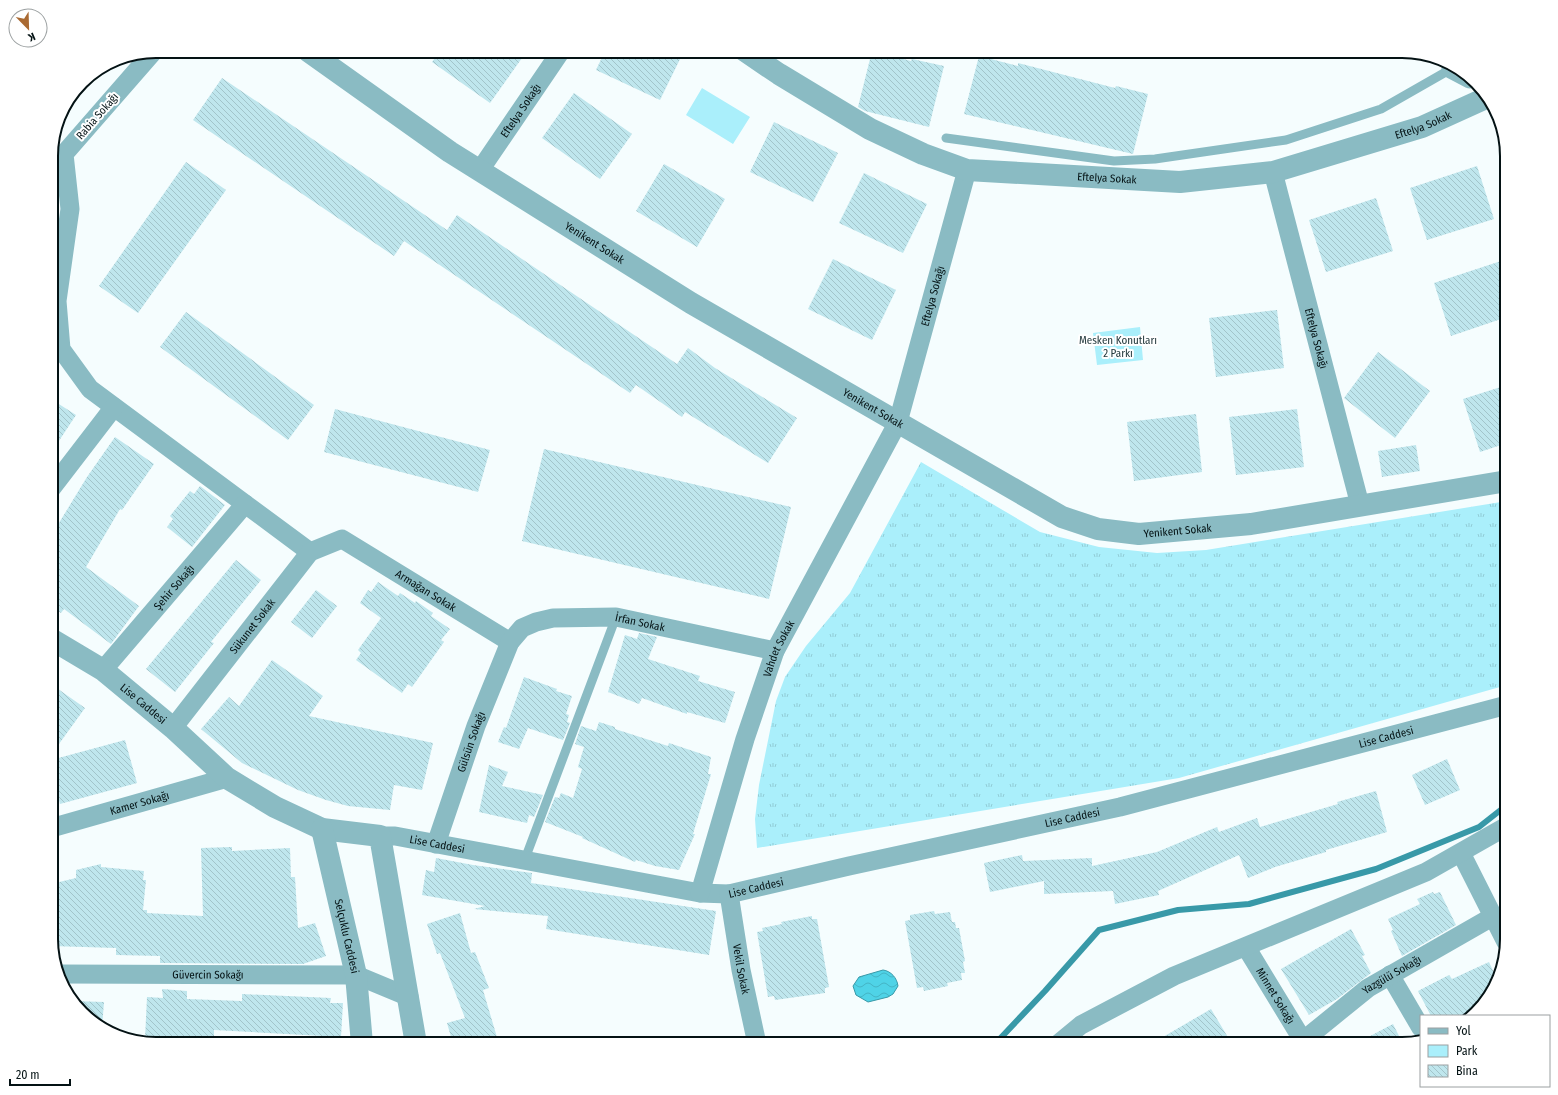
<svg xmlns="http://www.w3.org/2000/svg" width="1558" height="1095" viewBox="0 0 1558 1095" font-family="'Fira Sans Condensed',sans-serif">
	<defs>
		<pattern id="grass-tufts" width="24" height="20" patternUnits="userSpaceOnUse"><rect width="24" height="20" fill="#aaeffb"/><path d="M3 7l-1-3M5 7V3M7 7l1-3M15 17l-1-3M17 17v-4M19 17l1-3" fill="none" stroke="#91ccd6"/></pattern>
		<pattern id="water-waves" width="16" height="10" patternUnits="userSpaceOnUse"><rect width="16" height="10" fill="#4fd3e7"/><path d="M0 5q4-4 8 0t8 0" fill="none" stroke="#43b4c5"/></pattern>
		<pattern id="building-back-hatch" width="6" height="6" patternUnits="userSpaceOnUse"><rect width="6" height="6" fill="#bfe6ed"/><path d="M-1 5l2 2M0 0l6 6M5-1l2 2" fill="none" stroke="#a2c4ca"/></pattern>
	</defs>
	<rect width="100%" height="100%" fill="#f5fdfe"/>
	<path fill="url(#grass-tufts)" d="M 921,462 L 1040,532 L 1099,547 L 1157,553 L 1206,550 L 1507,501 L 1507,685 L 1179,778 L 757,848 L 755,819 L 759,785 L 776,701 L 785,677 L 806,646 L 850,593 Z"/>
	<path fill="#aaeffb" d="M 702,88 L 750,117 L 733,144 L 686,115 Z
		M 1140,327 L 1143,360 L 1097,365 L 1093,333 Z"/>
	<path fill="url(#water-waves)" stroke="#3899a8" d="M 883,970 C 891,971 897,978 898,986 L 893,994 L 888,997 L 868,1002 L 856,995 L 853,986 L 859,977 Z"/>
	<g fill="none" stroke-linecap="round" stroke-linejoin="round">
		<path stroke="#3899a8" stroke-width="6" d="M 995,1044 L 1045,991 L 1099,930 L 1178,910 L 1249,904 L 1376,869 L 1479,827 L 1507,805"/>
	</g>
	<path fill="url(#building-back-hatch)" d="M 440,51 L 512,51 L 522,58 L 490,103 L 432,62 Z
		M 605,51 L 684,51 L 660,100 L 596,70 Z
		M 872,51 L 911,61 L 912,59 L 944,66 L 929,127 L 865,111 L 858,107 Z
		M 979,56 L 1018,66 L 1018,63 L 1115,88 L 1116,86 L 1148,94 L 1133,154 L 964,114 Z
		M 222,78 L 447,230 L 457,215 L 677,364 L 688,348 L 715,368 L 797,418 L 768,463 L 685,412 L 682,417 L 636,385 L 630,393 L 404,241 L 394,256 L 193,120 Z
		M 574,93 L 632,134 L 600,179 L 542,138 Z
		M 774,122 L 838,153 L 813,202 L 750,172 Z
		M 186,162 L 226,190 L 138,313 L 99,286 Z
		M 664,164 L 725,199 L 697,247 L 636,211 Z
		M 1477,166 L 1494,219 L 1427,240 L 1410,188 Z
		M 864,173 L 927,204 L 903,253 L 839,223 Z
		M 1376,198 L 1393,251 L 1326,272 L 1309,220 Z
		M 833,259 L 896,290 L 872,340 L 808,309 Z
		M 1501,261 L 1507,279 L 1507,317 L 1451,336 L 1434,283 Z
		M 1277,310 L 1284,368 L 1216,377 L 1209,318 Z
		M 186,312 L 314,405 L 288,440 L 160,347 Z
		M 1378,352 L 1430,391 L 1395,438 L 1344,398 Z
		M 1507,385 L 1507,443 L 1480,452 L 1463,399 Z
		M 51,399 L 76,415 L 51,453 Z
		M 335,409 L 490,450 L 478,492 L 324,452 Z
		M 1297,409 L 1304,467 L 1236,475 L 1229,417 Z
		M 1196,414 L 1202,472 L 1134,481 L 1127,422 Z
		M 115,437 L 154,464 L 122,510 L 120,509 L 86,567 L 139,606 L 111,644 L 64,609 L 61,613 L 51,606 L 51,536 L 87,477 Z
		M 1416,445 L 1420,471 L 1382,477 L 1378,451 Z
		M 544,449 L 791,507 L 769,599 L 522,541 Z
		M 200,486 L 225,505 L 192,547 L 167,527 L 173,519 L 170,516 L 190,491 L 194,494 Z
		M 236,560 L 261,580 L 211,642 L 214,643 L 175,692 L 146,669 Z
		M 378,582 L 398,596 L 400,593 L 415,603 L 416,601 L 433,613 L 431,616 L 450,629 L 441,640 L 444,642 L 412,687 L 408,684 L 402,693 L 356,660 L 361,653 L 358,650 L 381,618 L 360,603 L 368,590 L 371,592 Z
		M 316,590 L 337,606 L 312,638 L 291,622 Z
		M 639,633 L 657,637 L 648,659 L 700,676 L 698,681 L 735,692 L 725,723 L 687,712 L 687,714 L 642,698 L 639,704 L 608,692 L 625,635 L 637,639 Z
		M 272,660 L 323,696 L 309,716 L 433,743 L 422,790 L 394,785 L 390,810 L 348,806 L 326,800 L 298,790 L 242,763 L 201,729 L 229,697 L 239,706 Z
		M 524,677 L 557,689 L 556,691 L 572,696 L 566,714 L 569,715 L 567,722 L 570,723 L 563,740 L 528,728 L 519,749 L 498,742 L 504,727 L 506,728 Z
		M 51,684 L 85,708 L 51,755 Z
		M 599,722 L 615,727 L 615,729 L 668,746 L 669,743 L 711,757 L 708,774 L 711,774 L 693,834 L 695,834 L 679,870 L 655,866 L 636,860 L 635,862 L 582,838 L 583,837 L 545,822 L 555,797 L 559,798 L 561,793 L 573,798 L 582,769 L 578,767 L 584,747 L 575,744 L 581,726 L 596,731 Z
		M 125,740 L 137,783 L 60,804 L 51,771 L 51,760 Z
		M 1447,759 L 1460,790 L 1425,805 L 1412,775 Z
		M 489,765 L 508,772 L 502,786 L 543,795 L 534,817 L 529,815 L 527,823 L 479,812 Z
		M 1376,791 L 1387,832 L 1326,850 L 1326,852 L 1275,867 L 1248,878 L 1239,855 L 1158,891 L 1159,895 L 1115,904 L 1113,891 L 1044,894 L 1044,881 L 990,892 L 984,863 L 1022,855 L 1023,861 L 1092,858 L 1092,866 L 1157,852 L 1217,827 L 1219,832 L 1257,818 L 1260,827 L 1338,804 L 1337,802 Z
		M 232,847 L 232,851 L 290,848 L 291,877 L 295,877 L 298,928 L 315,923 L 326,956 L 303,964 L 160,963 L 160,956 L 116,955 L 116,948 L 51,946 L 51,884 L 76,878 L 76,870 L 101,864 L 101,867 L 144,871 L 143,880 L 146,880 L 143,910 L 147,910 L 147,913 L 203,916 L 201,848 Z
		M 436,858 L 473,865 L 532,873 L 531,883 L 716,911 L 709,955 L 546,929 L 548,916 L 474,909 L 485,906 L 422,895 L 426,870 L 434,872 Z
		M 1433,892 L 1434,894 L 1440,892 L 1456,925 L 1402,956 L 1391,931 L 1393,930 L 1388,919 L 1420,904 L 1417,899 Z
		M 934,911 L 935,914 L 950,912 L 952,922 L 955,922 L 956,928 L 959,928 L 965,961 L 963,962 L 965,973 L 961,973 L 962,980 L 947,983 L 948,986 L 924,991 L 923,987 L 917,988 L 905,921 L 910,920 L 910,915 Z
		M 460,913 L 471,953 L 475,952 L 489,988 L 483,990 L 499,1044 L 453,1044 L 447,1023 L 465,1018 L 440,953 L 437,954 L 427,924 Z
		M 812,916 L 812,919 L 817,919 L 829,987 L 825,988 L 825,993 L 775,1000 L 774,996 L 768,997 L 757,932 L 763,931 L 762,928 L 782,924 L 781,922 Z
		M 1351,929 L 1365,955 L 1362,956 L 1371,973 L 1337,999 L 1309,1015 L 1281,969 Z
		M 1489,962 L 1496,977 L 1489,998 L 1469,1016 L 1431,1016 L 1418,991 L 1449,975 L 1452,979 Z
		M 162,989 L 187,991 L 187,999 L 242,1001 L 242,994 L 331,998 L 330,1003 L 343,1003 L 341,1037 L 214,1030 L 214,1042 L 145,1039 L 147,997 L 163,998 Z
		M 74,1001 L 104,1002 L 102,1028 L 97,1026 Z
		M 1211,1009 L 1232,1044 L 1151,1044 Z
		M 1393,1024 L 1403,1044 L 1355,1044 Z"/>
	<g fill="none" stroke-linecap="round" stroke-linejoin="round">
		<path stroke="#8abbc3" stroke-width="9" d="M 836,51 L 839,51
			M 946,138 L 1114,161 L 1155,159 L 1286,140 L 1381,109 L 1451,69
			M 525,859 L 616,617"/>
		<g stroke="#8abbc3" stroke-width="19">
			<path d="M 153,52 L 64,154 L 70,209 L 57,301 L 61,349 L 90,389 L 310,552"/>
			<path d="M 1451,66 L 1451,69 L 1470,79"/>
			<path id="s1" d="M 480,170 L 561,51"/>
			<path id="s2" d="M 1273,172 L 1360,505"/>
			<path d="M 51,489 L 114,407"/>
			<path id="s3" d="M 103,670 L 245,504"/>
			<path id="s4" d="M 173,728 L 310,552 L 342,539 L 510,642"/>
			<path id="s5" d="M 51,828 L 227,778"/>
			<path id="s6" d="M 380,836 L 395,836 L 700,893 L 729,894 L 849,866 L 1120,807 L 1507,705"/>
			<path id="s7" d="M 436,844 L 476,726 L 510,642 L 522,628 L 536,622 L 553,618 L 616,617 L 775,651"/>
			<path d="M 1461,853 L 1506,942"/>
			<path id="s8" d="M 700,893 L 745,739 L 775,651 L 898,422 L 967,170"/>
			<path id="s9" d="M 729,894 L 741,970 L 757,1044"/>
			<path id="s10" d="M 1246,947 L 1305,1044"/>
			<path id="s11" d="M 60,974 L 356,975 L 409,997"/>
			<path d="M 1390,975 L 1421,1028"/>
			<path d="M 1058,1044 L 1081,1025 L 1174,976 L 1426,872 L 1507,826"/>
			<path id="s12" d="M 1299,1044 L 1368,988 L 1492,917"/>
		</g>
		<g stroke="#8abbc3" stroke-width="22">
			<path id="s13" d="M 308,51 L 450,152 L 691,303 L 1062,517 L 1098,529 L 1139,534 L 1251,524 L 1507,481"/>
			<path id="s14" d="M 745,51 L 779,74 L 870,129 L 923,154 L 967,170 L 1180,182 L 1273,172 L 1422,127 L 1486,98"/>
			<path id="s15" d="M 51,639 L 103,670 L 173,728 L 227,778 L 275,807 L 322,829 L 380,836 L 416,1044"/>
			<path id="s16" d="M 322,829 L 356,975 L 362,1044"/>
		</g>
	</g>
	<g text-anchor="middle" stroke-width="4" stroke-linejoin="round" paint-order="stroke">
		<g font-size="11" fill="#041214" stroke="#fff">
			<text dy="4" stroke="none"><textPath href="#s1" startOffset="72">Eftelya Sokağı</textPath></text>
			<text transform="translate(97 116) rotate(-49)" y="4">Rabia Sokağı</text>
			<text dy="4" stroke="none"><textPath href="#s14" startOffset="717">Eftelya Sokak</textPath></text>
			<text dy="4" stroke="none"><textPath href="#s14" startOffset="393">Eftelya Sokak</textPath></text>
			<text dy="4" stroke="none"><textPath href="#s13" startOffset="345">Yenikent Sokak</textPath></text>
			<text dy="4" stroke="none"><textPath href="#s8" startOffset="644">Eftelya Sokağı</textPath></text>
			<text dy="4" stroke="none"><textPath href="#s2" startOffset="172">Eftelya Sokağı</textPath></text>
			<text dy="4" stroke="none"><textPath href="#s13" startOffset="669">Yenikent Sokak</textPath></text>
			<text dy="4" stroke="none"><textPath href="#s13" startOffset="1005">Yenikent Sokak</textPath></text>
			<text dy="4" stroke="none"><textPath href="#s3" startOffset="109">Şehir Sokağı</textPath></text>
			<text dy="4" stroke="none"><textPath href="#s4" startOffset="356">Armağan Sokak</textPath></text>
			<text dy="4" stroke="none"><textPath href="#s7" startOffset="354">İrfan Sokak</textPath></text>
			<text dy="4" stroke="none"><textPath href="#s4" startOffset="129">Sükunet Sokak</textPath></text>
			<text dy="4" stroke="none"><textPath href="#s8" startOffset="257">Vahdet Sokak</textPath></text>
			<text dy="4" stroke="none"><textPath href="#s15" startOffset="113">Lise Caddesi</textPath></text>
			<text dy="4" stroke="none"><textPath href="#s6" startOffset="1030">Lise Caddesi</textPath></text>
			<text dy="4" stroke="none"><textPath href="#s7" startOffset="108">Gülsün Sokağı</textPath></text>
			<text dy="4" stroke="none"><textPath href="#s5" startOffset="92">Kamer Sokağı</textPath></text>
			<text dy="4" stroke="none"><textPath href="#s6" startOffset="706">Lise Caddesi</textPath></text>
			<text dy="4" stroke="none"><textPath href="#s6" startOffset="58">Lise Caddesi</textPath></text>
			<text dy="4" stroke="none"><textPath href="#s6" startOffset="382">Lise Caddesi</textPath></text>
			<text dy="4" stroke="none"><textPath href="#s16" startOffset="110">Selçuklu Caddesi</textPath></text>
			<text dy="4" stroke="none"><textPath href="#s9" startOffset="76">Vekil Sokak</textPath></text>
			<text dy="4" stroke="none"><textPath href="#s11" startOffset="148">Güvercin Sokağı</textPath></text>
			<text dy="4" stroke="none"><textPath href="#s12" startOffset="116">Yazgülü Sokağı</textPath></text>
			<text dy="4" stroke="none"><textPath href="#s10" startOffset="57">Minnet Sokağı</textPath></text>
		</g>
		<g font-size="11" fill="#21373b" stroke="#fff">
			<text x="1118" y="344">Mesken Konutları<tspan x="1118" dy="13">2 Parkı</tspan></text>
		</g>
	</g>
	<path d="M0 0H1558V1095H0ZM156 58H1402A98 98 0 0 1 1500 156V939A98 98 0 0 1 1402 1037H156A98 98 0 0 1 58 939V156A98 98 0 0 1 156 58Z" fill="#fff" fill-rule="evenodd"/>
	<path fill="none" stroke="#041214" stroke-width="2" d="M156 58H1402A98 98 0 0 1 1500 156V939A98 98 0 0 1 1402 1037H156A98 98 0 0 1 58 939V156A98 98 0 0 1 156 58Z"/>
	<rect x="1420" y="1015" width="130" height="72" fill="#ffffff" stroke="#9ba0a1"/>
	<rect x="1428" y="1028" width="20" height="6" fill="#8abbc3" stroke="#9ba0a1"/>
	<text x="1456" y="1035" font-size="12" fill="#041214">Yol</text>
	<rect x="1428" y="1045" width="20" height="12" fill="#aaeffb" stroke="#9ba0a1"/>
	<text x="1456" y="1055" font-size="12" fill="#041214">Park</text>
	<rect x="1428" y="1065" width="20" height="12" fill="url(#building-back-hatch)" stroke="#9ba0a1"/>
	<text x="1456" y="1075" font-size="12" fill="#041214">Bina</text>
	<g transform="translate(28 28) rotate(157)"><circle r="19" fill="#ffffff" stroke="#9ba0a1"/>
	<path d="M0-3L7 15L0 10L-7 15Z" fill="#aa6a32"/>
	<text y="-6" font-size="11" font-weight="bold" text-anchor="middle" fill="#041214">K</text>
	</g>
	<path d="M10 1079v6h60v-6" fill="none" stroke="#041214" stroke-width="2"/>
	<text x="16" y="1079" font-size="12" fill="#041214" stroke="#ffffff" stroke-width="3" paint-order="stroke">20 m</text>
</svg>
